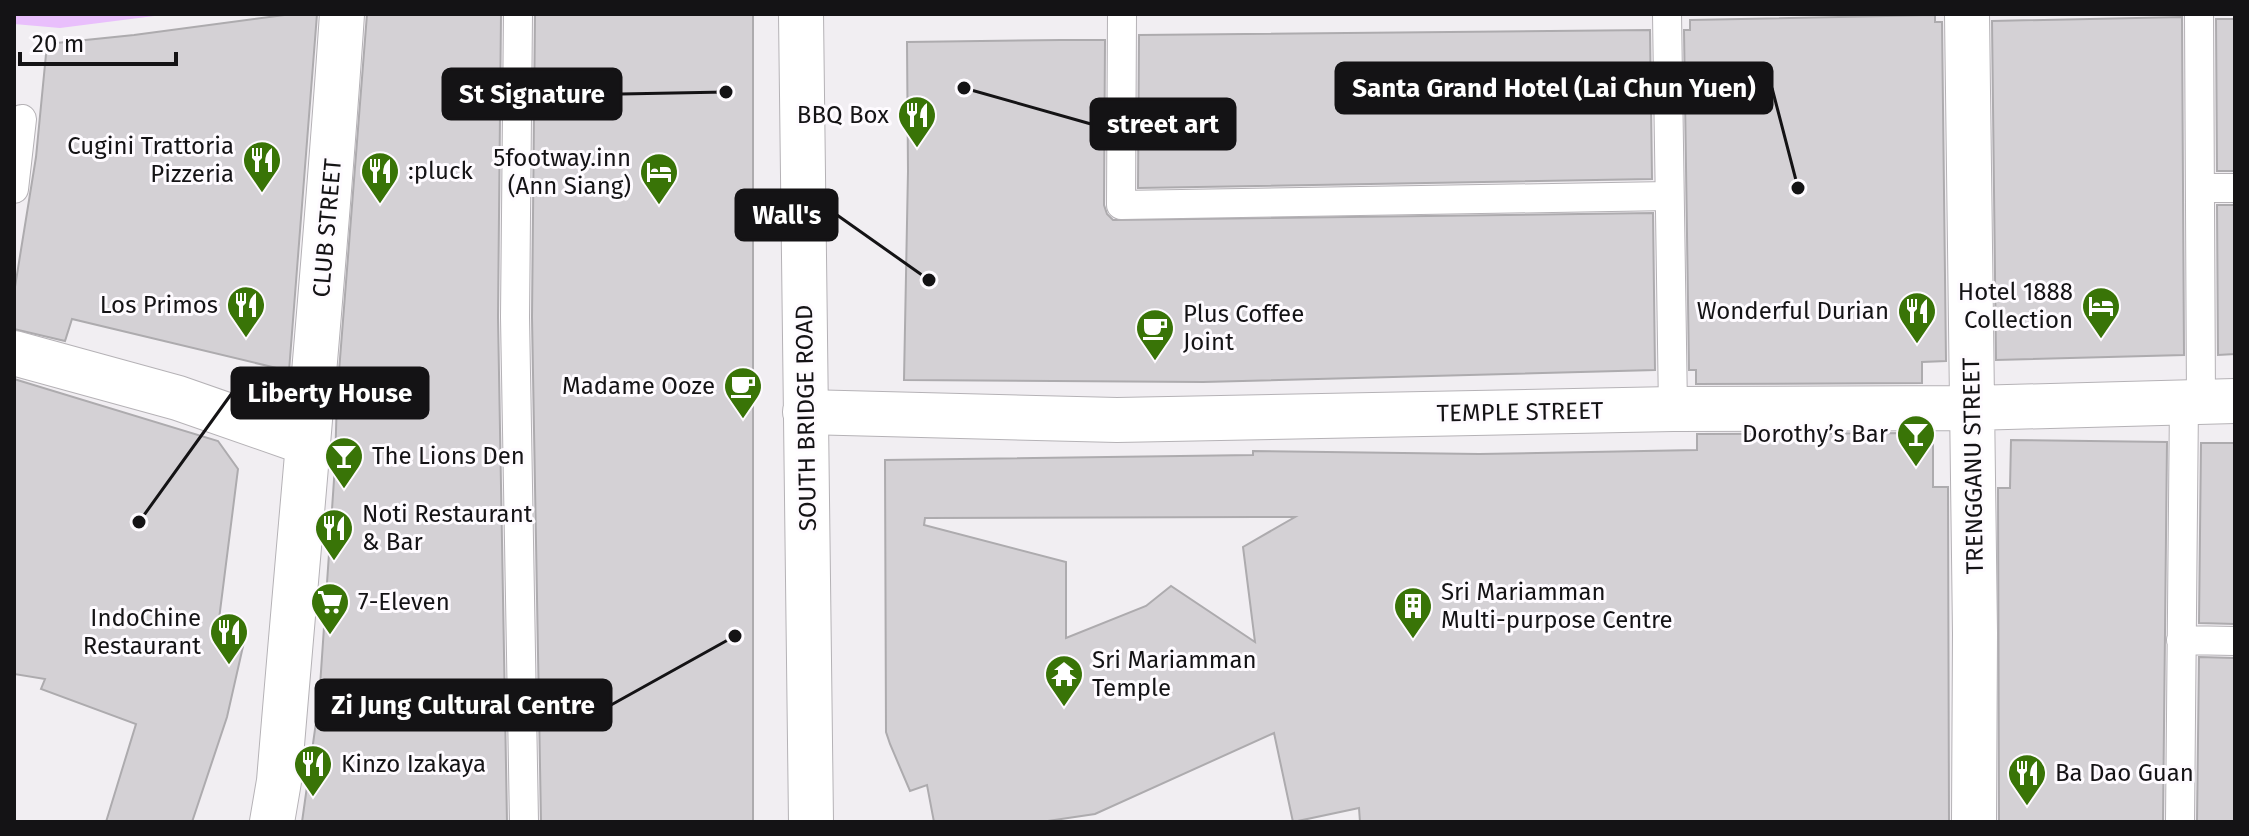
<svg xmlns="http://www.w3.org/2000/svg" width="2249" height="836" viewBox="0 0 2249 836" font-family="'Fira Sans',sans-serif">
	<rect width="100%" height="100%" fill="#f1eef2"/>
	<path fill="#e9bffc" d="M 14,14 L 170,14 L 60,28 L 14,24 Z"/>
	<path fill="#d4d1d5" stroke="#adabae" stroke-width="2" fill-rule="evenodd" d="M 292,14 L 317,14 L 289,371 L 72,319 L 65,341 L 14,329 L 14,293 L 36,157 L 47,44 L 134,35 Z
		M 367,14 L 501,14 L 498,317 L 507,822 L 302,822 L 319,701 L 335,465 L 337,397 Z
		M 535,14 L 753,14 L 753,822 L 541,822 L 532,317 Z
		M 1935,15 L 1935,22 L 1942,22 L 1946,361 L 1922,362 L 1922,383 L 1696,384 L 1696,370 L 1689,370 L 1684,30 L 1690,30 L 1690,20 Z
		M 2182,17 L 2184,355 L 1996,360 L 1992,21 Z
		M 2216,19 L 2235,19 L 2235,171 L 2217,171 Z
		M 1650,30 L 1652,179 L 1138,188 L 1139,35 Z
		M 1061,40 L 1105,40 L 1104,205 L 1107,214 L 1113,220 L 1653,213 L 1655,370 L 1203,382 L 904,380 L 908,171 L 907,42 Z
		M 2217,205 L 2235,205 L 2235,354 L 2218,355 Z
		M 14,379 L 218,441 L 238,469 L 217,635 L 244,642 L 227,717 L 192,822 L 106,822 L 136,724 L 41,689 L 45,679 L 14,674 Z
		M 1921,433 L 1933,435 L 1933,487 L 1948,487 L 1949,822 L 1360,822 L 1359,808 L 1293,822 L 1274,733 L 1095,814 L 1041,822 L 934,822 L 927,785 L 910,791 L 890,744 L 886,732 L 885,460 L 1253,455 L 1253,451 L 1479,454 L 1697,450 L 1697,434 ZM 1257,517 L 1295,517 L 1243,547 L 1255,642 L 1171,586 L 1146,606 L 1066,638 L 1066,562 L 924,525 L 925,518 Z
		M 2011,440 L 2167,442 L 2163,822 L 1999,822 L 1998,488 L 2010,488 Z
		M 2201,443 L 2235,443 L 2235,624 L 2199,623 Z
		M 2199,657 L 2235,658 L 2235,822 L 2197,822 Z"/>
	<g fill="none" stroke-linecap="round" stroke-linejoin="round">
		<defs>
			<path id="lane" d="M 518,14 L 515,317 L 524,822
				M 1122,14 L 1121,205 L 1669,196
				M 1667,14 L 1673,409
				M 2199,14 L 2201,401
				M 2200,188 L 2235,188
				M 14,189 L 22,119
				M 2181,640 L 2235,641
				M 2180,822 L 2184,401"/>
			<path id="street" d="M 1967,14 L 1975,633 L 1974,822
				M 14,353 L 178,398 L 307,443
				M 805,412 L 1117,420 L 1673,409 L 1972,408 L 2235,401
				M 272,822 L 279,781 C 300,525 325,270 342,14"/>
			<path id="secondary" d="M 801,14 L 811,822"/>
		</defs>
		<use href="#lane" stroke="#b5b2b6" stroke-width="30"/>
		<use href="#street" stroke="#b5b2b6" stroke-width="46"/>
		<use href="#secondary" stroke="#b5b2b6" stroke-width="46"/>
		<use href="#lane" stroke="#fff" stroke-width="28"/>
		<use href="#street" stroke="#fff" stroke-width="44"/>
		<use href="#secondary" stroke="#fff" stroke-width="44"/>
	</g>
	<defs>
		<symbol id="restaurant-pin" viewBox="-11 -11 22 30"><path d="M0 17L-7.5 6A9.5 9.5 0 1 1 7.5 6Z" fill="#397407" stroke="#fefbff"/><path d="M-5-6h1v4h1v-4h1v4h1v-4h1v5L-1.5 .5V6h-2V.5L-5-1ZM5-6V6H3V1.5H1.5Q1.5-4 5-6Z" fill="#fff"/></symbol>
		<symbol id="hotel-pin" viewBox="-11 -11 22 30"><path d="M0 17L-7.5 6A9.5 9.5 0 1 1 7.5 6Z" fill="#397407" stroke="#fefbff"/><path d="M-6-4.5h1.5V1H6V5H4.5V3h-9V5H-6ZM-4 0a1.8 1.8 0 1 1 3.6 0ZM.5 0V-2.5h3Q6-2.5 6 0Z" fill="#fff"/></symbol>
		<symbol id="cafe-pin" viewBox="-11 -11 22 30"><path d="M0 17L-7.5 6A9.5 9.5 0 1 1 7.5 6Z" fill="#397407" stroke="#fefbff"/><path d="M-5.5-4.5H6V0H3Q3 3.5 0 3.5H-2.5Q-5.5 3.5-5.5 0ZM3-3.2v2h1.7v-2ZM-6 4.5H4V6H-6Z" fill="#fff"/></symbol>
		<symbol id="bar-pin" viewBox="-11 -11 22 30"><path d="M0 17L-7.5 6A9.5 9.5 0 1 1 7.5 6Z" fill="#397407" stroke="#fefbff"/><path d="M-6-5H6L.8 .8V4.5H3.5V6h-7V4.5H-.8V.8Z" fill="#fff"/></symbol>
		<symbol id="supermarket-pin" viewBox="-11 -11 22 30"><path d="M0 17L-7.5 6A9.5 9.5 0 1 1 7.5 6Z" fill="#397407" stroke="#fefbff"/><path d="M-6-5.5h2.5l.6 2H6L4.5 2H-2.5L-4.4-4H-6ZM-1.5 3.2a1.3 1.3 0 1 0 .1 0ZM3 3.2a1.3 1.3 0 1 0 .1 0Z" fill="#fff"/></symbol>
		<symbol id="building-pin" viewBox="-11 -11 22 30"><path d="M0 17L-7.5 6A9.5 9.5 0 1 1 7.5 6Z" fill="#397407" stroke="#fefbff"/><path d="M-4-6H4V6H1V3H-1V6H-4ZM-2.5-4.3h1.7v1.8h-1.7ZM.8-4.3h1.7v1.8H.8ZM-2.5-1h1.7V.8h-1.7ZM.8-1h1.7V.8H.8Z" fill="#fff"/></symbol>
		<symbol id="temple-pin" viewBox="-11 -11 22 30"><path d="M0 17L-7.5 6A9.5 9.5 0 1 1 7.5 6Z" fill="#397407" stroke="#fefbff"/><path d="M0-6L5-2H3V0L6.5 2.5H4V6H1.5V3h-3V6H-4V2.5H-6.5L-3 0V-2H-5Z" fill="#fff"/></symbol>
	</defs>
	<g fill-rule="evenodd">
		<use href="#restaurant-pin" x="895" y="93" width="44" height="60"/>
		<use href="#restaurant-pin" x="240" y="138" width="44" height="60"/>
		<use href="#restaurant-pin" x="358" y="149" width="44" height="60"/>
		<use href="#hotel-pin" x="637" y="150" width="44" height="60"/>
		<use href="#restaurant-pin" x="224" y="283" width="44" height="60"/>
		<use href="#hotel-pin" x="2079" y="284" width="44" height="60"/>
		<use href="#restaurant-pin" x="1895" y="289" width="44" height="60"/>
		<use href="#cafe-pin" x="1133" y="306" width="44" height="60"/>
		<use href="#cafe-pin" x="721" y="364" width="44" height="60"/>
		<use href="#bar-pin" x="1894" y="412" width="44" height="60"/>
		<use href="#bar-pin" x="322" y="434" width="44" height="60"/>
		<use href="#restaurant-pin" x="312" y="506" width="44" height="60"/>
		<use href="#supermarket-pin" x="308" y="580" width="44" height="60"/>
		<use href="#building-pin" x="1391" y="584" width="44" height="60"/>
		<use href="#restaurant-pin" x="207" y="610" width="44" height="60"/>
		<use href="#temple-pin" x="1042" y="652" width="44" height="60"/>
		<use href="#restaurant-pin" x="291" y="742" width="44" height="60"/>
		<use href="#restaurant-pin" x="2005" y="751" width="44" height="60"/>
	</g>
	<g text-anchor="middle" stroke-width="6" stroke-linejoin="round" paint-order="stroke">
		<g font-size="24" fill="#141315" stroke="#fefbff" text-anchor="end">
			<text x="889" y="123">BBQ Box</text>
			<text x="234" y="154">Cugini Trattoria<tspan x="234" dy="28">Pizzeria</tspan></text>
			<text x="631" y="166">5footway.inn<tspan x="631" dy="28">(Ann Siang)</tspan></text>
			<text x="408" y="179" text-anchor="start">:pluck</text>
			<text x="2073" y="300">Hotel 1888<tspan x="2073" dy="28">Collection</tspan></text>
			<text x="218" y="313">Los Primos</text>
			<text x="1889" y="319">Wonderful Durian</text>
			<text x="1183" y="322" text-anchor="start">Plus Coffee<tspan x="1183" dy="28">Joint</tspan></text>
			<text x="715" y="394">Madame Ooze</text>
			<text x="1888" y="442">Dorothy’s Bar</text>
			<text x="372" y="464" text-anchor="start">The Lions Den</text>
			<text x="362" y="522" text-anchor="start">Noti Restaurant<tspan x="362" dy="28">&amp; Bar</tspan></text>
			<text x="1441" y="600" text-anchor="start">Sri Mariamman<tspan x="1441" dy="28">Multi-purpose Centre</tspan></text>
			<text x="358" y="610" text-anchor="start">7-Eleven</text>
			<text x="201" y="626">IndoChine<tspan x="201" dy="28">Restaurant</tspan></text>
			<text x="1092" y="668" text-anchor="start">Sri Mariamman<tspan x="1092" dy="28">Temple</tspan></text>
			<text x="341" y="772" text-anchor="start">Kinzo Izakaya</text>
			<text x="2055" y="781" text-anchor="start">Ba Dao Guan</text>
		</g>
		<g font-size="24" fill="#141315" stroke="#fefbff">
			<text transform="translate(327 228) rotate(-85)" y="8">CLUB STREET</text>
			<text transform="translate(1520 412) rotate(-1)" y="8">TEMPLE STREET</text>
			<text transform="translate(806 418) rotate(-91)" y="8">SOUTH BRIDGE ROAD</text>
			<text transform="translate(1973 466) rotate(-91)" y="8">TRENGGANU STREET</text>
		</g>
	</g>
	<path fill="none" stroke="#141315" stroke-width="3" d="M1798 188L1772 88M726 92L621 94M964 88L1091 124M929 280L837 215M139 522L232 393M735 636L611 705"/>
	<g fill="#141315" stroke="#fefbff" stroke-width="3">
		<circle cx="1798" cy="188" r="8"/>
		<circle cx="726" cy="92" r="8"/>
		<circle cx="964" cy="88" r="8"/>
		<circle cx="929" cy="280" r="8"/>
		<circle cx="139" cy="522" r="8"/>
		<circle cx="735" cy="636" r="8"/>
	</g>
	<g fill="#141315" stroke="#141315" stroke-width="3">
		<rect x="1336" y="63" width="436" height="50" rx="8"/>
		<rect x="443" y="69" width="178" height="50" rx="8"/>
		<rect x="1091" y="99" width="144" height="50" rx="8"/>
		<rect x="736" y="190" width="101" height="50" rx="8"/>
		<rect x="232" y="368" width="196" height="50" rx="8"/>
		<rect x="316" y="680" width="295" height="50" rx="8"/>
	</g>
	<g font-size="26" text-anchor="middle" font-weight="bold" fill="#fff">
		<text x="1554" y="97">Santa Grand Hotel (Lai Chun Yuen)</text>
		<text x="532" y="103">St Signature</text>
		<text x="1163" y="133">street art</text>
		<text x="787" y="224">Wall's</text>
		<text x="330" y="402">Liberty House</text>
		<text x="463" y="714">Zi Jung Cultural Centre</text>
	</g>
	<rect width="2249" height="836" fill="none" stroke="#141315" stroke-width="32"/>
	<path d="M20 52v12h156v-12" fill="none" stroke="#141315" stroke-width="4"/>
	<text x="32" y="52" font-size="24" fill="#141315" stroke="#fefbff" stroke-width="6" paint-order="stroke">20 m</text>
</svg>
